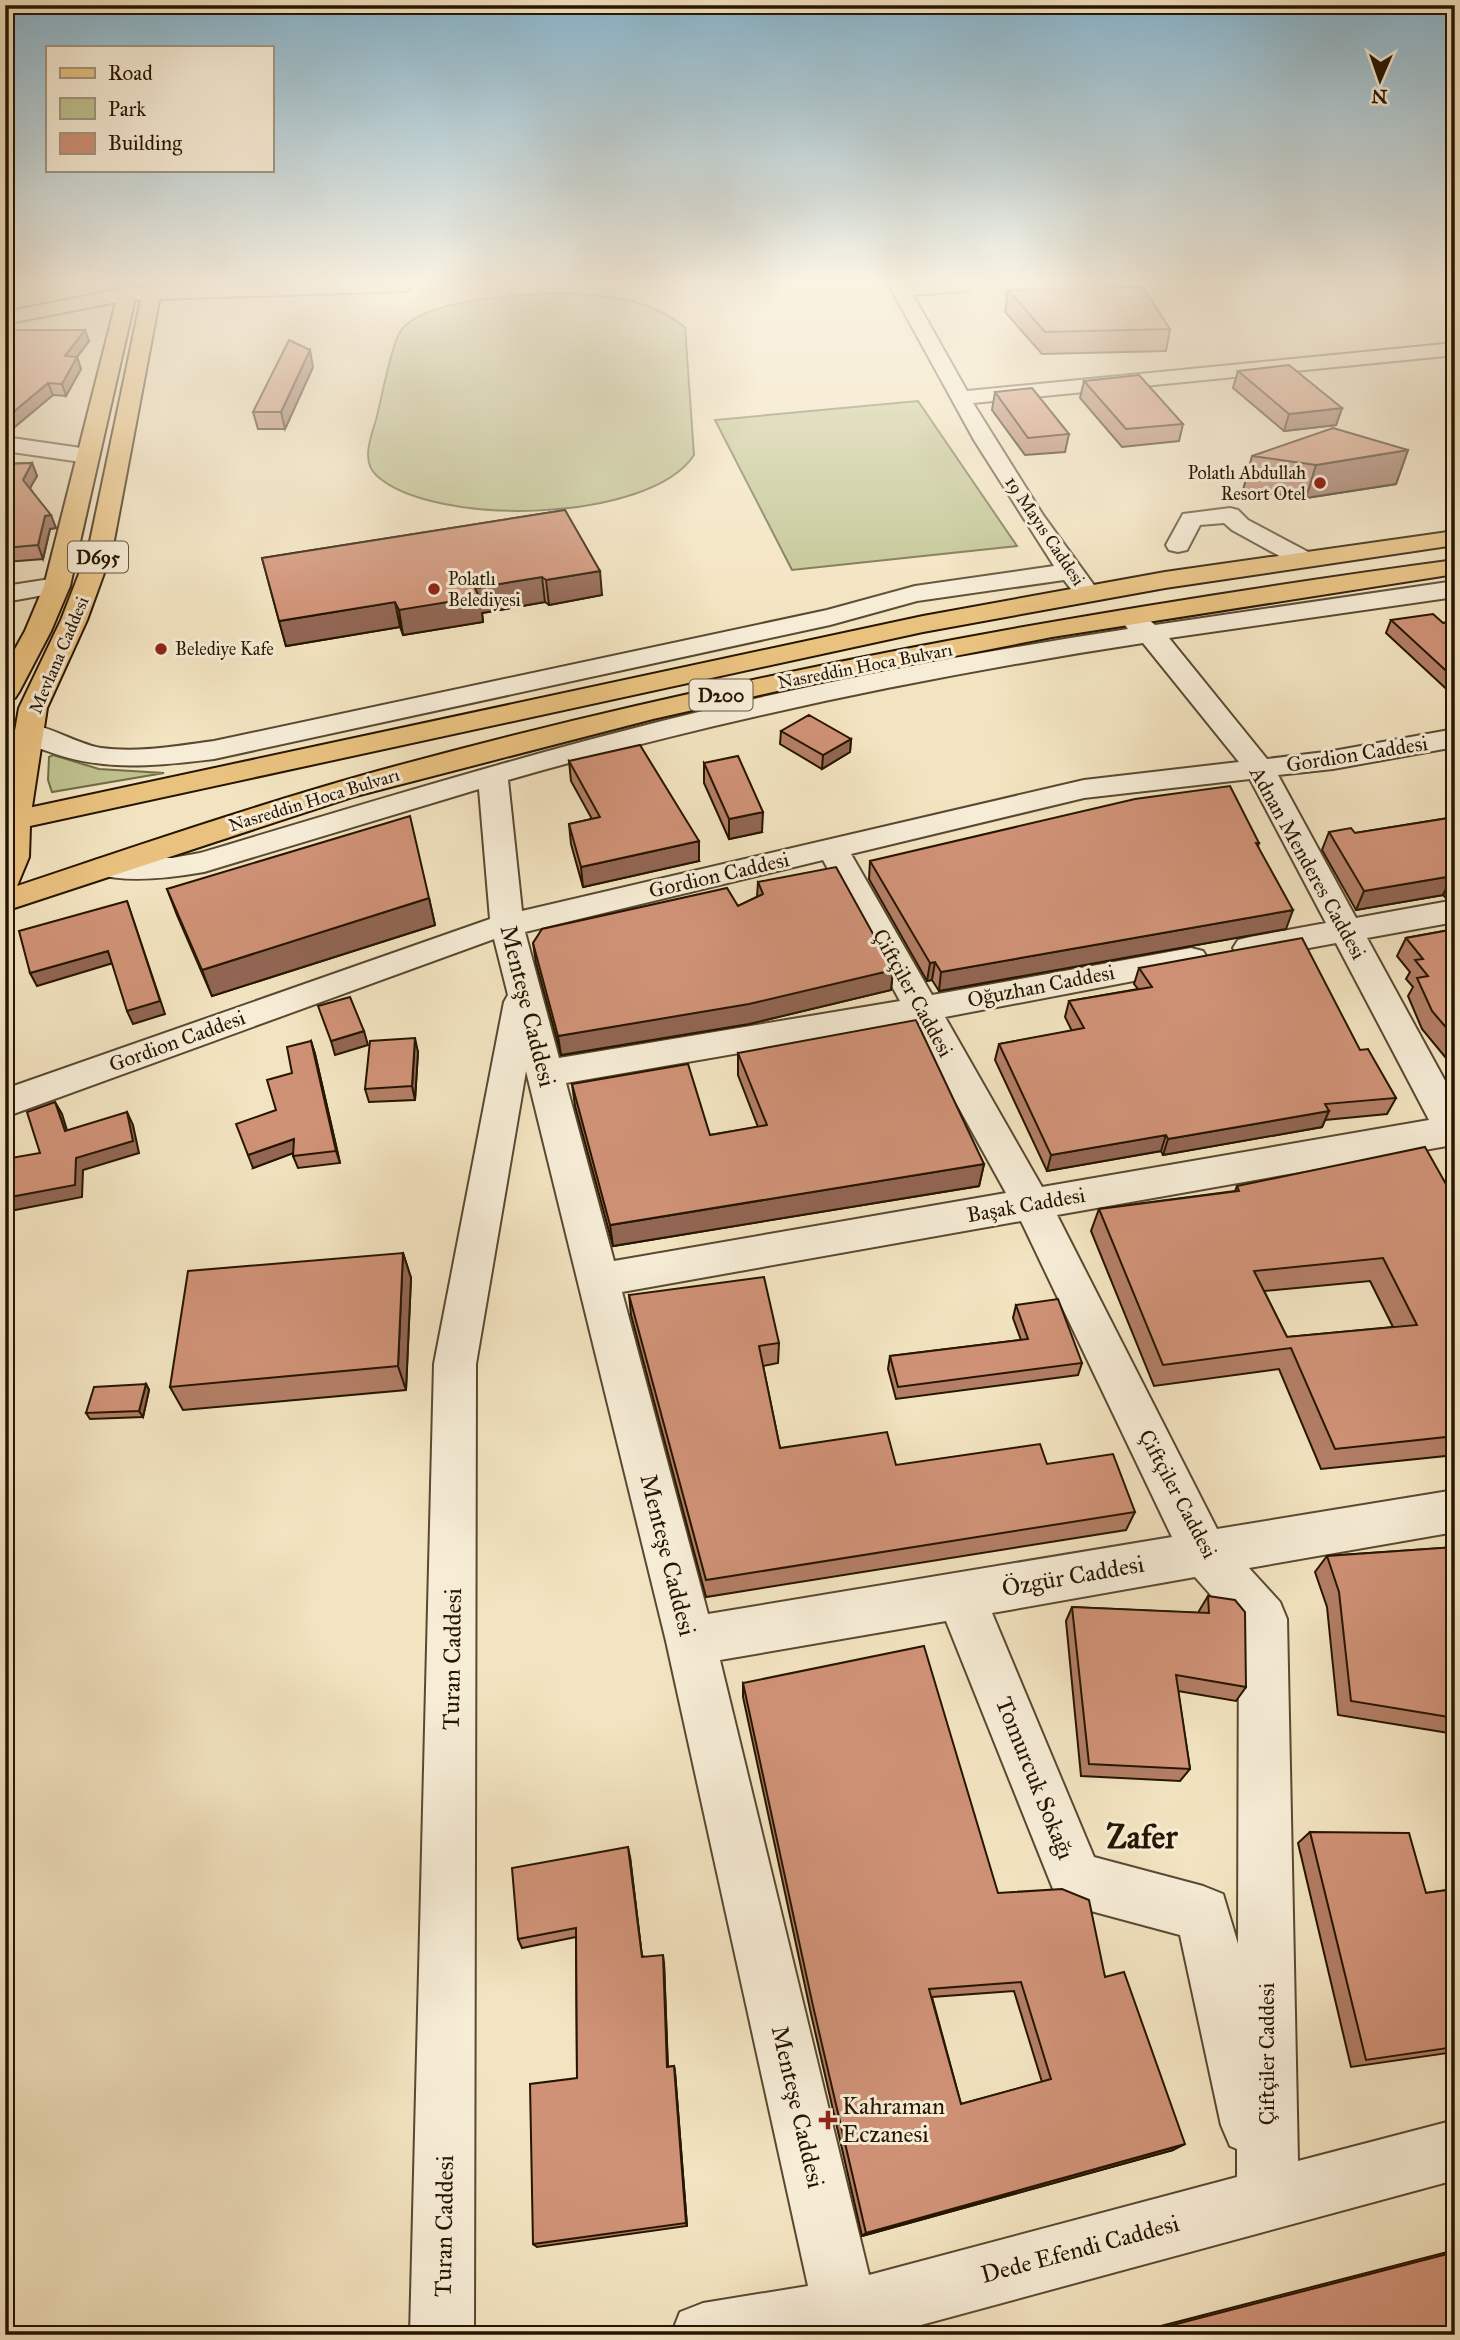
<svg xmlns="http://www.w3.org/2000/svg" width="1460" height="2340" viewBox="0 0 1460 2340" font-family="'IM FELL Great Primer',serif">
	<rect width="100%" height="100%" fill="#f3e4c1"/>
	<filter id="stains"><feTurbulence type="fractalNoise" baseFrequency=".00286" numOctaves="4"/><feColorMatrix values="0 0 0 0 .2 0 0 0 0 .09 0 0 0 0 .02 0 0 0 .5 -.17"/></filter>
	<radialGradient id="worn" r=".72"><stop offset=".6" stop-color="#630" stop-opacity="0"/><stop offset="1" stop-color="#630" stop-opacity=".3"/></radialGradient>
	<path fill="#bfc390" stroke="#726c48" stroke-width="2" d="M 567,293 C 614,297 646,297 685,327 L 694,455 C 650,523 432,528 376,475 C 361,461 371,436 376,420 C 381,401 391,346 400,332 C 421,298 530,294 567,293 Z
		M 918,401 L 1017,546 L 792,570 L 715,420 Z
		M 53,755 L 99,769 L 164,773 L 52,792 L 48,780 L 49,757 Z"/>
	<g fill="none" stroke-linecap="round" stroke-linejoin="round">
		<defs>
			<path id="minor" d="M 218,285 L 415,285 L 406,291 L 127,300 L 5,324 L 5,312 L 127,288 Z
				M 889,285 L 974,285 L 965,291 L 913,295 L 967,391 L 1455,343 L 1455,355 L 973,403 L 1043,515 L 1096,588 L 1092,593 L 1083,596 L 1074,593 L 1064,580 L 917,601 L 830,625 L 214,759 C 156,766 103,772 47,751 C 36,747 21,742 15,732 L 19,726 C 43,720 74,744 101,748 C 138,753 177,746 214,741 L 827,610 L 915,586 L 1054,566 L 974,440 Z
				M 5,437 L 88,449 L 96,451 L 99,456 L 96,461 L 88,463 L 5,451 Z
				M 1230,508 L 1238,510 L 1248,520 L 1312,554 L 1315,559 L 1312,564 L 1303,566 L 1294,564 L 1232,530 L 1224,523 L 1200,525 L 1187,550 L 1178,552 L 1169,550 L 1166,545 L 1183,514 Z
				M 57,578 L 66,581 L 70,586 L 66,591 L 5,602 L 5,586 Z
				M 1455,581 L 1455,597 L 1169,638 L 1267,759 L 1333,751 L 1455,729 L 1455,747 L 1333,769 L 1278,775 L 1356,918 L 1455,900 L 1455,922 L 1367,938 L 1455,1099 L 1455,1148 L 1447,1146 L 1057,1215 L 1217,1529 L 1455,1490 L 1455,1532 L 1249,1568 L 1280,1602 L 1287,1619 L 1298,2161 L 1455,2120 L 1455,2180 L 884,2335 L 671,2335 L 680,2312 L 703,2303 L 808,2286 L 666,1641 L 526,1071 L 476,1364 L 474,2335 L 410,2335 L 434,1364 L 504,1002 L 508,995 L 494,939 L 5,1117 L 5,1089 L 490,919 L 479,789 L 204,872 C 170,878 129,883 95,874 L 90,867 L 95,860 L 106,857 L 172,858 L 200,853 C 354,807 507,760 662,721 C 816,682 972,653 1128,629 L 1122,621 L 1126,615 C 1139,612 1145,616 1155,625 ZM 1143,643 L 1239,762 L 1084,780 L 522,911 L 508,780 C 717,720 928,676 1143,643 ZM 1250,779 L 1326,923 L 1250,937 L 1238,940 L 1233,948 L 1238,956 L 1250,959 L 1336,943 L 1429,1120 L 1042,1187 L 945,1017 L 1191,970 L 1203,967 L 1208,959 L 1203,951 L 1191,948 L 932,995 L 851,854 L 1084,798 ZM 823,860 L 900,1001 L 559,1058 L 525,932 ZM 912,1023 L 1006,1193 L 614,1261 L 566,1083 ZM 1021,1221 L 1172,1537 L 708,1614 L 622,1292 ZM 1195,1577 L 1239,1627 L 1238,1944 L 1223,1894 L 1203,1886 L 1094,1857 L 992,1613 ZM 946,1621 L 1057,1899 L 1076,1907 L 1180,1935 L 1221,2125 L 1230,2146 L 1237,2149 L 1237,2177 L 869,2275 L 720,1660 Z"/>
			<path id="major" d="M 144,285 L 162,285 L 112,551 L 87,620 L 47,708 L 30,820 L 26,827 L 15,829 L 5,827 L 5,788 L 19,708 L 61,620 L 88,551 Z
				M 127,288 L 136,294 L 70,586 L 51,631 L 19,692 L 15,698 L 5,700 L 5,667 L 25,631 L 44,586 L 118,294 Z"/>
			<path id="highway" d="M 1455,531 L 1455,545 L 1165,588 L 923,632 L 30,826 L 29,857 L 17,886 C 137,846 256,805 378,771 C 731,674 1092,609 1455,560 L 1455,574 L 1052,637 L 786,689 L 653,719 L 352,797 L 5,911 L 5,813 L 923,616 L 1165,572 Z"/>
		</defs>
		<use href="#minor" stroke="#594930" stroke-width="4"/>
		<use href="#major" stroke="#261500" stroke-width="4"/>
		<use href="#highway" stroke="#261500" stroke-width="4"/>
		<use href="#minor" fill="#f7edd7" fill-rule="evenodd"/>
		<use href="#major" fill="#eac280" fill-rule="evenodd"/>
		<use href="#highway" fill="#eac280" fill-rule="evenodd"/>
	</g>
	<path fill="#b37e66" stroke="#261500" stroke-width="2" fill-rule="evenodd" d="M 1008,290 L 1170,329 L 1166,351 L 1042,354 L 1005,312 Z
		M 5,336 L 89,341 L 77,357 L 81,369 L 66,396 L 53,395 L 5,435 Z
		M 313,367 L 285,429 L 258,429 L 253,412 Z
		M 1238,371 L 1342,408 L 1336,425 L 1284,431 L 1233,388 Z
		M 1084,381 L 1183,424 L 1179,441 L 1122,447 L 1080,398 Z
		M 995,392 L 1069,434 L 1065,452 L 1025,455 L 992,410 Z
		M 1408,450 L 1396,484 L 1306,498 L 1243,490 L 1252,456 Z
		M 32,463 L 37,476 L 30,488 L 56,528 L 50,529 L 43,559 L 6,562 L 5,532 L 8,522 L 5,521 L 5,464 Z
		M 565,510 L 602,595 L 549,605 L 545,602 L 482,613 L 483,622 L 403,635 L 400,627 L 286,646 L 262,558 Z
		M 1391,620 L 1443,623 L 1455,621 L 1455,697 L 1386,633 Z
		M 781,731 L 851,739 L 850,752 L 822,769 L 780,744 Z
		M 569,761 L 699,861 L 583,887 L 571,844 L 569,824 L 592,819 L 571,781 Z
		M 704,763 L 762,832 L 729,839 L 704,783 Z
		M 1455,817 L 1455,898 L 1447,899 L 1443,895 L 1356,910 L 1322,850 L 1329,832 L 1355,833 Z
		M 1259,843 L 1258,846 L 1286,929 L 939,991 L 932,980 L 927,981 L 869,879 L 870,861 Z
		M 758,882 L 893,970 L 891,990 L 749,1024 L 561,1055 L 536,963 L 533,943 L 738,906 L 757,897 Z
		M 167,889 L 429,898 L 435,925 L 212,996 L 177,915 Z
		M 1455,929 L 1455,1069 L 1422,1029 L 1408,996 L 1413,987 L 1406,979 L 1410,972 L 1397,956 L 1406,938 Z
		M 1139,968 L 1360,1050 L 1396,1098 L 1387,1114 L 1325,1120 L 1322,1127 L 1163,1155 L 1161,1151 L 1047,1171 L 995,1060 L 999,1044 L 1072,1031 L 1065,1017 L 1069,1001 L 1138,989 L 1134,984 Z
		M 311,1041 L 315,1054 L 340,1163 L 298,1168 L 293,1156 L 293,1153 L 253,1168 L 292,1073 Z
		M 418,1052 L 415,1100 L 369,1102 L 365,1089 Z
		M 738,1053 L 984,1164 L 979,1186 L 613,1246 L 575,1106 L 572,1084 L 710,1135 L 758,1127 L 738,1075 Z
		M 1237,1186 L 1455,1200 L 1455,1455 L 1321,1469 L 1279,1369 L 1154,1386 L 1091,1231 L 1099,1209 L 1235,1191 ZM 1370,1281 L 1393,1327 L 1287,1337 L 1264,1291 Z
		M 403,1253 L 411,1278 L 406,1390 L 183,1410 L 170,1387 Z
		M 629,1295 L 779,1343 L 778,1363 L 763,1366 L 780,1448 L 896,1465 L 1047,1464 L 1135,1512 L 1126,1530 L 706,1597 L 631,1315 Z
		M 1016,1305 L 1082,1363 L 1078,1375 L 896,1399 L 888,1369 L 890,1356 L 1021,1340 L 1013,1318 Z
		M 146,1384 L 149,1390 L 143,1417 L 90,1419 L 86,1413 Z
		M 1455,1547 L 1455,1734 L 1338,1715 L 1327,1607 L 1315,1572 L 1327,1556 Z
		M 1208,1596 L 1246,1687 L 1236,1701 L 1178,1691 L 1190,1769 L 1180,1781 L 1081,1776 L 1066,1621 L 1072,1607 L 1199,1613 L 1199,1611 Z
		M 743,1683 L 998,1893 L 1105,1977 L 1173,2150 L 862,2236 L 811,2014 L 743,1697 ZM 1014,1991 L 1042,2082 L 961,2104 L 932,1997 Z
		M 1310,1832 L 1426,1893 L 1455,1889 L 1455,2052 L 1351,2067 L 1298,1843 Z
		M 630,1857 L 642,1956 L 664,1963 L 668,2067 L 674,2066 L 675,2072 L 687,2226 L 537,2247 L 533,2244 L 577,2078 L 576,1937 L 522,1948 L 518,1939 Z
		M 1455,2250 L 1455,2335 L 1126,2335 Z"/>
	<path fill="#926653" stroke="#261500" stroke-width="2" d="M 85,330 L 89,341 L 77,357 L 81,369 L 66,396 L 62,384 L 65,356 Z
		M 310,350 L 313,367 L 285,429 L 281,412 Z
		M 48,383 L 53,395 L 5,435 L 5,419 Z
		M 1342,408 L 1336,425 L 1284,431 L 1289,414 Z
		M 1408,450 L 1396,484 L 1306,498 L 1316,465 Z
		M 32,463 L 37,476 L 27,493 L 23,480 Z
		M 51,515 L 56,528 L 50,529 L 43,559 L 38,545 L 45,516 Z
		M 600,571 L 602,595 L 549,605 L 546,580 Z
		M 542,577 L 545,602 L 482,613 L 483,622 L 403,635 L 399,610 L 475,588 Z
		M 395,602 L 400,627 L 286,646 L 279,621 Z
		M 5,616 L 8,624 L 5,630 Z
		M 851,739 L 850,752 L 822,769 L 823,755 Z
		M 763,812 L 762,832 L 729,839 L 729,819 Z
		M 699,841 L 699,861 L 583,887 L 581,867 Z
		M 1452,876 L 1443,895 L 1356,910 L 1364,891 Z
		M 429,898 L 435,925 L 212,996 L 202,970 Z
		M 127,901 L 165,1014 L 133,1024 L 127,1011 Z
		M 1293,910 L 1286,929 L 939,991 L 941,972 Z
		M 108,951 L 113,963 L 37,986 L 30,973 Z
		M 935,962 L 932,980 L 927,981 L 930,963 Z
		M 893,970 L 891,990 L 749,1024 L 561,1055 L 558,1036 Z
		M 364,1031 L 368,1045 L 335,1055 L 331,1041 Z
		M 415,1038 L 418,1052 L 415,1100 L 412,1086 Z
		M 311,1041 L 315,1054 L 340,1163 L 336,1151 Z
		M 55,1102 L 62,1114 L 71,1143 L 65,1131 Z
		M 1329,1111 L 1322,1127 L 1163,1155 L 1168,1139 Z
		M 127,1112 L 133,1125 L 139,1153 L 83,1170 L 82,1197 L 5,1212 L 5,1198 L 76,1158 Z
		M 1166,1135 L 1161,1151 L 1047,1171 L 1051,1155 Z
		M 294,1139 L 299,1151 L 253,1168 L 248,1155 Z
		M 984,1164 L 979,1186 L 613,1246 L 610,1225 Z
		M 403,1253 L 411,1278 L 406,1390 L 398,1366 Z
		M 146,1384 L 149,1390 L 143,1417 L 139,1411 Z
		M 628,1847 L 630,1857 L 643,1965 L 642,1957 Z
		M 663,1955 L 664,1963 L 668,2073 L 667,2067 Z
		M 674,2066 L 675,2072 L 687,2226 L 686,2223 Z
		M 1185,2144 L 1173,2150 L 862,2236 L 866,2233 Z"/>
	<path fill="#d09277" stroke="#261500" stroke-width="2" fill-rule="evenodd" d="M 1143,287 L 1170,329 L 1045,332 L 1008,290 Z
		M 10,330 L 85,330 L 65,356 L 77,357 L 62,384 L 48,383 L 5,419 L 5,336 Z
		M 289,340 L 310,350 L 281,412 L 253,412 Z
		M 1289,365 L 1342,408 L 1289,414 L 1238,371 Z
		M 1139,375 L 1183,424 L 1126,429 L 1084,381 Z
		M 1032,388 L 1069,434 L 1028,438 L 995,392 Z
		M 1333,428 L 1408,450 L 1316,465 L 1252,456 Z
		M 32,463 L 23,480 L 51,515 L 45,516 L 38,545 L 5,548 L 5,532 L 12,510 L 5,509 L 5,464 Z
		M 565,510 L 600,571 L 546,580 L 542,577 L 475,588 L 479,597 L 399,610 L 395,602 L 279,621 L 262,558 Z
		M 1433,614 L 1443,623 L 1455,621 L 1455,679 L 1391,620 Z
		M 809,715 L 851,739 L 823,755 L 781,731 Z
		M 640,745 L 699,841 L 581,867 L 569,824 L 600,817 L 569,761 Z
		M 738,756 L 763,812 L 729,819 L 704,763 Z
		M 1230,786 L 1259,843 L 1256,843 L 1293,910 L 941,972 L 935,962 L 930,963 L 870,861 L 1135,799 Z
		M 410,816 L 429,898 L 202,970 L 167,889 Z
		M 1455,817 L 1455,879 L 1452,876 L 1364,891 L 1329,832 L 1351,828 L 1355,833 Z
		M 836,867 L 893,970 L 749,1004 L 558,1036 L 533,943 L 542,929 L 727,888 L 738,906 L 763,894 L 758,882 Z
		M 127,901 L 160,1001 L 127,1011 L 108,951 L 30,973 L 19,931 Z
		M 1455,929 L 1455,1038 L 1432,1011 L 1417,978 L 1428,976 L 1415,960 L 1423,959 L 1406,938 Z
		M 1302,938 L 1360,1050 L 1368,1049 L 1396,1098 L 1325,1104 L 1329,1111 L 1168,1139 L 1166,1135 L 1051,1155 L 999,1044 L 1084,1028 L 1069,1001 L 1152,987 L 1139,968 Z
		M 350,997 L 364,1031 L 331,1041 L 318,1006 Z
		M 916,1020 L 984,1164 L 610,1225 L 572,1084 L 688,1064 L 710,1135 L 767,1125 L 738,1053 Z
		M 415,1038 L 412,1086 L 365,1089 L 370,1041 Z
		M 311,1041 L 336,1151 L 293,1156 L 294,1139 L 248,1155 L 236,1124 L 276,1110 L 267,1080 L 292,1073 L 287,1047 Z
		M 55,1102 L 65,1131 L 127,1112 L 133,1141 L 76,1158 L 75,1185 L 5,1198 L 5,1159 L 40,1153 L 27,1112 Z
		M 1425,1147 L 1455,1200 L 1455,1436 L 1335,1449 L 1291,1348 L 1163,1365 L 1099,1209 L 1239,1191 L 1237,1186 ZM 1383,1258 L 1417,1325 L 1287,1337 L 1254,1271 Z
		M 403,1253 L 398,1366 L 170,1387 L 188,1271 Z
		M 764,1277 L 779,1343 L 759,1346 L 780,1448 L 887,1432 L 896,1465 L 1040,1444 L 1047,1464 L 1113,1454 L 1135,1512 L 706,1580 L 629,1295 Z
		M 1058,1299 L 1082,1363 L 898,1387 L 890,1356 L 1028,1339 L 1016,1305 Z
		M 146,1384 L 139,1411 L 86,1413 L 94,1387 Z
		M 1455,1547 L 1455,1718 L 1351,1701 L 1339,1592 L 1327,1556 Z
		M 1208,1596 L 1235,1600 L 1245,1612 L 1246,1687 L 1176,1675 L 1190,1769 L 1089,1764 L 1072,1607 L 1209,1613 Z
		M 924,1646 L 998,1893 L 1062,1889 L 1089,1900 L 1105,1977 L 1124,1972 L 1185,2144 L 866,2233 L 813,2006 L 743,1683 ZM 1021,1982 L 1051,2079 L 961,2104 L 929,1989 Z
		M 1310,1832 L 1409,1833 L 1426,1893 L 1455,1889 L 1455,2047 L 1366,2060 Z
		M 628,1847 L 642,1957 L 663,1955 L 667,2067 L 674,2066 L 686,2223 L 533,2244 L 530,2084 L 577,2078 L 576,1928 L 518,1939 L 512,1868 Z
		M 1455,2252 L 1455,2335 L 1134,2335 Z"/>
	<linearGradient id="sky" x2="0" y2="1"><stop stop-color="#89b8d1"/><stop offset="0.46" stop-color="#faf3e3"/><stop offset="1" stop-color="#faf3e3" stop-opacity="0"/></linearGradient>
	<rect width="1460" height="613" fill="url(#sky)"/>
	<g fill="#8f2418" stroke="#f7edd7" stroke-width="2.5">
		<circle cx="1320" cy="483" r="7"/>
		<circle cx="434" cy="589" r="7"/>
		<circle cx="161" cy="649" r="7"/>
		<path d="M824.5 2109.5h7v7h7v7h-7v7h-7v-7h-7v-7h7z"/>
	</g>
	<g text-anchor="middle" stroke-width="6" stroke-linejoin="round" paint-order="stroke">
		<g font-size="18" fill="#261500" stroke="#f7edd7" text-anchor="start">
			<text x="1306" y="479" text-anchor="end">Polatlı Abdullah<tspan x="1306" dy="21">Resort Otel</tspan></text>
			<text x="448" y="585">Polatlı<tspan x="448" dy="21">Belediyesi</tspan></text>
			<text x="175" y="655">Belediye Kafe</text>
		</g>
		<g font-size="18" fill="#261500" stroke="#f7edd7">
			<text transform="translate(1045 531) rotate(56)" y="6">19 Mayıs Caddesi</text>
			<text transform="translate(59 655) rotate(-67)" y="6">Mevlana Caddesi</text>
			<text transform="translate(865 666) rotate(-11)" y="6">Nasreddin Hoca Bulvarı</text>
			<text transform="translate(314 800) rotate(-17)" y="6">Nasreddin Hoca Bulvarı</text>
		</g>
		<g fill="#f7edd7" stroke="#655640" stroke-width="2">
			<rect x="68" y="541.5" width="60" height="31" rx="5"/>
			<rect x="689.5" y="679.5" width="63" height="31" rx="5"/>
		</g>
		<g font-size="19" font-weight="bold" fill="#261500">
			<text x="98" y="564">D695</text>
			<text x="721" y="702">D200</text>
		</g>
		<g font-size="21" fill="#261500" stroke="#f7edd7">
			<text transform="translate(1357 754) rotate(-9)" y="7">Gordion Caddesi</text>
			<text transform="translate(1308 863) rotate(61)" y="7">Adnan Menderes Caddesi</text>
			<text transform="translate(719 875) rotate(-13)" y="7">Gordion Caddesi</text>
			<text transform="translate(1041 986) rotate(-11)" y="7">Oğuzhan Caddesi</text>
			<text transform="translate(913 993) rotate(61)" y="7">Çiftçiler Caddesi</text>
			<text transform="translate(177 1041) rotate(-20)" y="7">Gordion Caddesi</text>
			<text transform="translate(1026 1205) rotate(-10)" y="7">Başak Caddesi</text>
			<text transform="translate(1178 1494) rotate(62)" y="7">Çiftçiler Caddesi</text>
			<text transform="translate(1267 2054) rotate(-90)" y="7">Çiftçiler Caddesi</text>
		</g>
		<g font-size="24" fill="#261500" stroke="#f7edd7">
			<text transform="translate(528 1006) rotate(76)" y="8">Menteşe Caddesi</text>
			<text transform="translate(668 1555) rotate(76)" y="8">Menteşe Caddesi</text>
			<text transform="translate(1073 1576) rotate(-10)" y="8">Özgür Caddesi</text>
			<text transform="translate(452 1659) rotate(-89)" y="8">Turan Caddesi</text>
			<text transform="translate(1035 1778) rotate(68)" y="8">Tomurcuk Sokağı</text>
			<text transform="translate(798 2107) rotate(77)" y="8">Menteşe Caddesi</text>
			<text transform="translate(444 2226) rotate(-89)" y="8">Turan Caddesi</text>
			<text transform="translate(1080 2249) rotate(-15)" y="8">Dede Efendi Caddesi</text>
		</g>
		<g font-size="24" fill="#261500" stroke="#f7edd7" text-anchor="start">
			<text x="842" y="2114">Kahraman<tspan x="842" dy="28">Eczanesi</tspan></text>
		</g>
		<g font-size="33" font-weight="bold" fill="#261500" stroke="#f7edd7">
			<text x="1142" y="1848">Zafer</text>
		</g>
	</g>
	<rect width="1460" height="2340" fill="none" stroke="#f3e4c1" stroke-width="28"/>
	<rect x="7" y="7" width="1446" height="2326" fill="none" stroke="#261500" stroke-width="3.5"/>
	<rect x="14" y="14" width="1432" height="2312" fill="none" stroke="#261500" stroke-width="2"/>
	<rect x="46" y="46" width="228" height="126" fill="#f7edd7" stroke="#a39781" stroke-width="2"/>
	<rect x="60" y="68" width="35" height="10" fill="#eac280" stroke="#a39781" stroke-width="2"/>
	<text x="108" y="80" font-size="21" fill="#261500">Road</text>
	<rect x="60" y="98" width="35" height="21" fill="#bfc390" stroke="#a39781" stroke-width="2"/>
	<text x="108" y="116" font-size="21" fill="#261500">Park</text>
	<rect x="60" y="133" width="35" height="21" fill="#d09277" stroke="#a39781" stroke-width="2"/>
	<text x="108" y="150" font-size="21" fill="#261500">Building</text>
	<g transform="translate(1380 80) rotate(182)" stroke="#f7edd7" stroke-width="5" paint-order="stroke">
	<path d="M0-5L12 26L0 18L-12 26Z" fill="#261500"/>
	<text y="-10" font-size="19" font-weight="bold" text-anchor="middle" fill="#261500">N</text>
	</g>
	<rect width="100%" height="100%" filter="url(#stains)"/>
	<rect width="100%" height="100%" fill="url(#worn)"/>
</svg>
